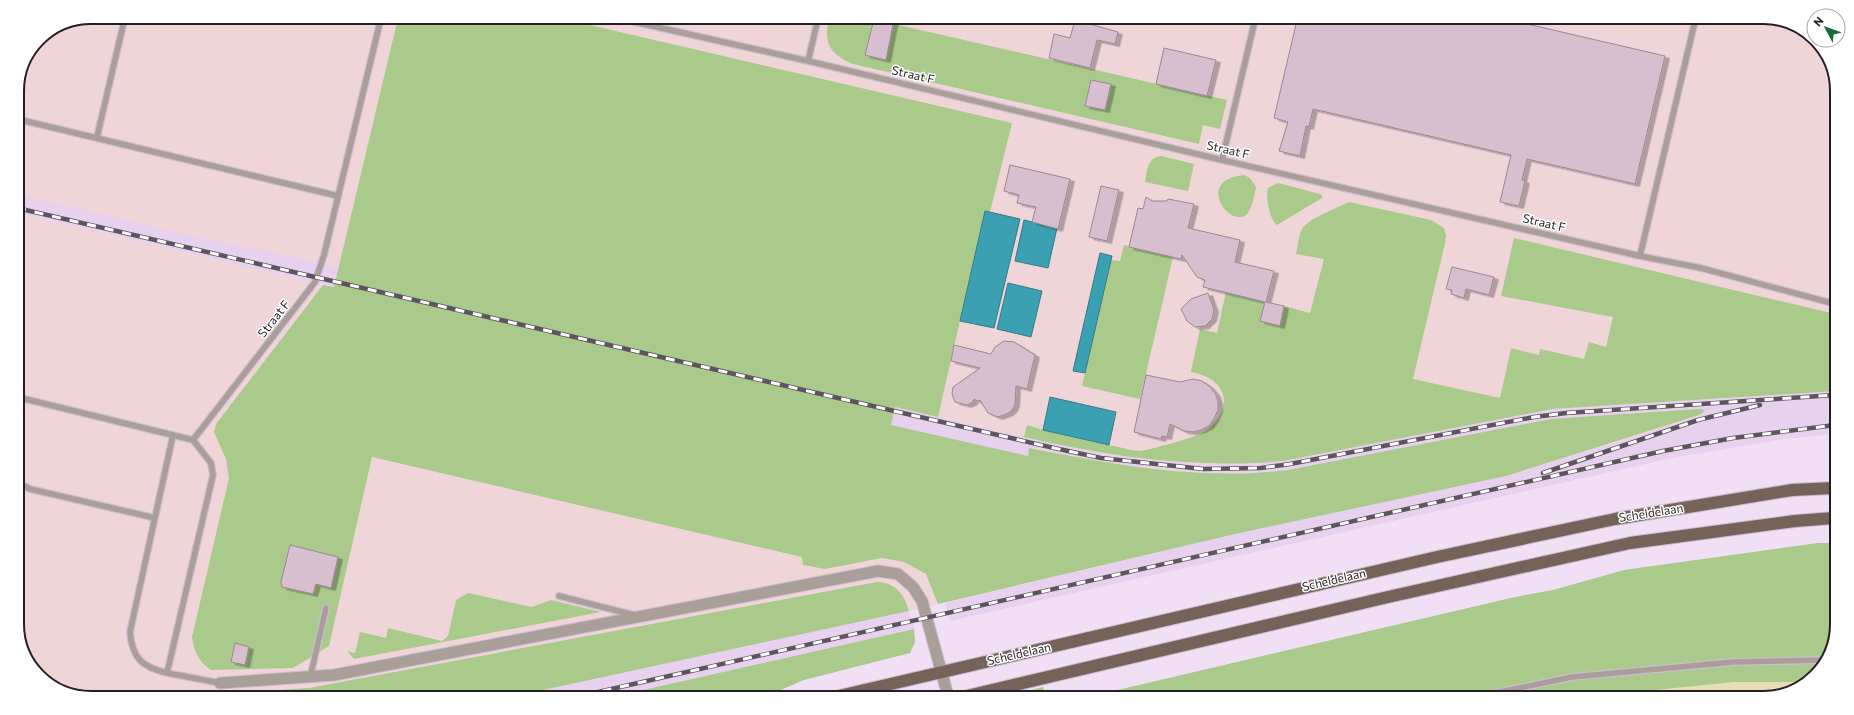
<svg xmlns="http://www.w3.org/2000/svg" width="1854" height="715" viewBox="0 0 1854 715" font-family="Commissioner,sans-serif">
	<defs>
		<filter id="shadow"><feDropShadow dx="4.5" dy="2.5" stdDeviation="0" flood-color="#0004"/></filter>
	</defs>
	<rect width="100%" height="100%" fill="#f1dff6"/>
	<path fill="#efd5d8" d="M 91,17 L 1787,21 L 1822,46 L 1837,86 L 1835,406 L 1655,430 L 1506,476 L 1235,534 L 909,611 L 520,695 L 67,694 L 32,669 L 17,629 L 17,86 L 39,38 L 63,23 Z"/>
	<path fill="#e8d1ee" d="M 17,194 L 224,243 L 265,250 L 372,276 L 438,298 L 1024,437 L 1105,454 L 1198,464 L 1263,463 L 1283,461 L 1552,409 L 1835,391 L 1834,434 L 1783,439 L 1672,458 L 950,621 L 945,603 L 1235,534 L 1506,476 L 1655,430 L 1699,415 L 1704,411 L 1703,409 L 1697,409 L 1551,419 L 1288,470 L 1265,473 L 1223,474 L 1131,466 L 1030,448 L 1028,456 L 891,425 L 387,300 L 17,213 Z
		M 909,611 L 914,629 L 621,695 L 520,695 Z"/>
	<path fill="#a9ca8a" d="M 398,18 L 560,18 L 1012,123 L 990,212 L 985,211 L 938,417 L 895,407 L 891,425 L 1028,456 L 1029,448 C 1115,465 1201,481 1288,470 L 1551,419 L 1697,409 L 1703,409 L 1704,412 L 1699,415 L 1506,476 L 1235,534 L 938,604 L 926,574 L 904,562 L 882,558 L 825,569 L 803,565 L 802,557 L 372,457 L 329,646 L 293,668 L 211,670 C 199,662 194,652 192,637 L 229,478 L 226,459 L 214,432 L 216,424 L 323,285 L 334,287 Z
		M 829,19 L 872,19 L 1227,100 L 1220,129 L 1203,125 L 1199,144 L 853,64 C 830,55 823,42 829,19 Z
		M 1161,156 L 1194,164 L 1188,191 L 1145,182 C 1147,171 1147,158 1161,156 Z
		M 1244,175 L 1250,178 L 1256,187 C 1254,196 1253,207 1247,214 C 1231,230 1193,180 1244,175 Z
		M 1278,183 L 1320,194 L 1322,195 L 1322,198 L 1277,225 C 1270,221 1265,196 1268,188 Z
		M 1349,202 L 1431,220 L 1444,228 L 1446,236 L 1445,243 L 1413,379 L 1500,398 L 1511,348 L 1539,355 L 1540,349 L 1584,359 L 1589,342 L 1606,347 L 1613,317 L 1501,296 L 1514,238 L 1835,314 L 1835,391 L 1552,409 L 1283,461 C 1196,469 1110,457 1024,437 L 1027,425 C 1055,434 1084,440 1113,446 C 1121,447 1131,451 1140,451 C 1147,451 1198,436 1203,433 C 1235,411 1230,379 1191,372 L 1200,329 L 1217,333 L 1226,292 L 1265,302 L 1261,321 L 1280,326 L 1284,306 L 1310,313 L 1324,259 L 1296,254 C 1298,246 1298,237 1302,229 C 1309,218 1337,208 1349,202 Z
		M 1124,245 L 1173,257 L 1140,399 L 1082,386 L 1111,260 L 1120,261 Z
		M 1818,543 L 1834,543 L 1833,648 L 1807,682 L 1734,683 L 1576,698 L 1092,696 L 1515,597 L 1553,590 L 1624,570 Z
		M 877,582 C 896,583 904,594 909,611 L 520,695 L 223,694 L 309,688 Z
		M 468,593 L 532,607 L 551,600 L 601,612 L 354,659 L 347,651 L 355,653 L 360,632 L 386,638 L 388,628 L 442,641 L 448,636 L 456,600 Z
		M 914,629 L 915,642 L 910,653 L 804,680 L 767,696 L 621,695 Z
		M 1043,687 L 1045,696 L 1008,696 Z"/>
	<path fill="#e6ddb8" d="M 1734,682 L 1807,682 L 1804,685 L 1764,698 L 1576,698 Z"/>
	<path fill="#3ba1b2" stroke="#347a88" d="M 985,211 L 1020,219 L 994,328 L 960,321 Z
		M 1024,220 L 1057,228 L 1048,268 L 1015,261 Z
		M 1100,253 L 1112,256 L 1085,373 L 1073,371 Z
		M 1008,283 L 1042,291 L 1031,337 L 997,329 Z
		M 1050,397 L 1116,412 L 1109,445 L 1043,430 Z"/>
	<path fill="#d8bfcf" stroke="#9d8595" filter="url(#shadow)" d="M 874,19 L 894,19 L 886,60 L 865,55 Z
		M 1075,20 L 1118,32 L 1115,44 L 1097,40 L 1090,68 L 1049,58 L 1054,34 L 1070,38 Z
		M 1297,20 L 1510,20 L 1665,56 L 1635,184 L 1527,159 L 1522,180 L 1525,181 L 1519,206 L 1500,202 L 1511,155 L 1313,109 L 1309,127 L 1306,126 L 1300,156 L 1279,151 L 1288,122 L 1274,118 Z
		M 1164,48 L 1216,60 L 1207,96 L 1156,84 Z
		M 1091,80 L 1111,84 L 1105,110 L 1085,106 Z
		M 1010,165 L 1070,179 L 1058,229 L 1032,222 L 1036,207 L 1017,203 L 1019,195 L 1004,191 Z
		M 1101,186 L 1119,190 L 1107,241 L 1089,237 Z
		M 1146,197 L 1152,201 L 1167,201 L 1168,199 L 1194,204 L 1188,228 L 1240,240 L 1235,262 L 1274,271 L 1266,302 L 1284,306 L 1280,326 L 1260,321 L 1265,302 L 1203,287 L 1205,280 L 1197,277 L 1182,255 L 1181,259 L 1129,247 L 1138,208 L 1143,209 Z
		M 1452,267 L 1494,277 L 1489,295 L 1466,289 L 1464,298 L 1451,294 L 1452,290 L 1446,289 Z
		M 1208,293 L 1214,310 L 1212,319 L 1205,326 L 1195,327 L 1187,321 L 1181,309 L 1191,299 Z
		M 1004,341 L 1014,342 L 1035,355 L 1027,389 L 1016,386 L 1015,404 L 1013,409 L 1009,413 L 998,417 L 988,413 L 980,400 L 977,401 L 974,399 L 973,402 L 967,405 L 955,402 L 952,394 L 953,387 L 980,368 L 951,361 L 954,345 L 991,354 L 995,347 Z
		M 1146,375 L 1180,382 L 1193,379 L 1202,381 L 1209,386 L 1215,393 L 1218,401 L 1218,410 L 1214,419 L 1209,426 L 1201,430 L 1193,432 L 1184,431 L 1170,424 L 1167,437 L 1162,436 L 1161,439 L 1134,432 Z
		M 290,545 L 338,557 L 331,588 L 316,584 L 313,594 L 282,587 L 281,582 Z
		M 235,643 L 249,647 L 245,665 L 231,662 Z"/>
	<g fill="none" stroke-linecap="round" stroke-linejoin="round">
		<defs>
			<path id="lane" d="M 617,18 L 808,61 L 1222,160 L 1640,256 L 1701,268 L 1835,304
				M 808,61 L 818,19
				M 17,119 L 338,196
				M 97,137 L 125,17
				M 1222,160 L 1255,20
				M 1640,256 L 1695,21
				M 17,397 L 193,440 L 315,282 L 324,255 L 381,18
				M 17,414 L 22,398
				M 193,440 L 211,463 L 213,475 L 167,673 L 220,683
				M 17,482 L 30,489 L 155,518
				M 559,596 L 634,615
				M 167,673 C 142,667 132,658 130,632 L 173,435
				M 310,678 L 326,608
				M 1476,697 L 1572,677 L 1733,662 L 1824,660"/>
			<path id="street" d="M 220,683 L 334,675 L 878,571 L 898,574 L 913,587 L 922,601 L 948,696"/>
			<path id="primary" d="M 839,696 L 1437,557 L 1615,519 L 1792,490 L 1834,488
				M 967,696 L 1388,597 L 1630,543 L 1795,521 L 1834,518"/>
		</defs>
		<use href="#lane" stroke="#ccbcd1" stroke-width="8"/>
		<use href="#street" stroke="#ccbcd1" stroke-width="13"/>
		<use href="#primary" stroke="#ccbcd1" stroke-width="14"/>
		<use href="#lane" stroke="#aa9e99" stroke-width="5.5"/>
		<use href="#street" stroke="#aa9e99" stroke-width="11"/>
		<use href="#primary" stroke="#776259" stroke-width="12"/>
		<defs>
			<path id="rail" d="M 17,208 L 1054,448 L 1101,458 L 1203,469 L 1261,468 L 1290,464 L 1534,417 L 1566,413 L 1835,395
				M 1543,473 L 1698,420 L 1760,405
				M 585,695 L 1663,451 L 1733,438 L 1835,425"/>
		</defs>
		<use href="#rail" stroke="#5e5460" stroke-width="4.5"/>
		<use href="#rail" stroke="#fff" stroke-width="3" stroke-dasharray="9" stroke-linecap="butt"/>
	</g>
	<g text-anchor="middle" stroke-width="3" stroke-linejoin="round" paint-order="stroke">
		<g font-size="12" fill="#251e26" stroke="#fff">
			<text transform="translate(913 75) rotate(13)" y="4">Straat F</text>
			<text transform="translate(1228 150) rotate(13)" y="4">Straat F</text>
			<text transform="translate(1544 223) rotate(13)" y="4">Straat F</text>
			<text transform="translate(274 319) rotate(-52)" y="4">Straat F</text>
			<text transform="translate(1651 513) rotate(-9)" y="4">Scheldelaan</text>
			<text transform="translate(1334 580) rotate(-13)" y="4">Scheldelaan</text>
			<text transform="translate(1019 654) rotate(-13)" y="4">Scheldelaan</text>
		</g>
	</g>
	<path d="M0 0H1854V715H0ZM91 24H1763A67 67 0 0 1 1830 91V624A67 67 0 0 1 1763 691H91A67 67 0 0 1 24 624V91A67 67 0 0 1 91 24Z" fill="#fff" fill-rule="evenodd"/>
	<path fill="none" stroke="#251e26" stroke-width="2" d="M91 24H1763A67 67 0 0 1 1830 91V624A67 67 0 0 1 1763 691H91A67 67 0 0 1 24 624V91A67 67 0 0 1 91 24Z"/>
	<g transform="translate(1826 28) rotate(311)"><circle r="19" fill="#ffffff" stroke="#a8a5a8"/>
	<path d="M0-3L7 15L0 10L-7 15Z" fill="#1a6938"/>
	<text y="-6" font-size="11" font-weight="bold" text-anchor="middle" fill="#251e26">N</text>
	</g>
</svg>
